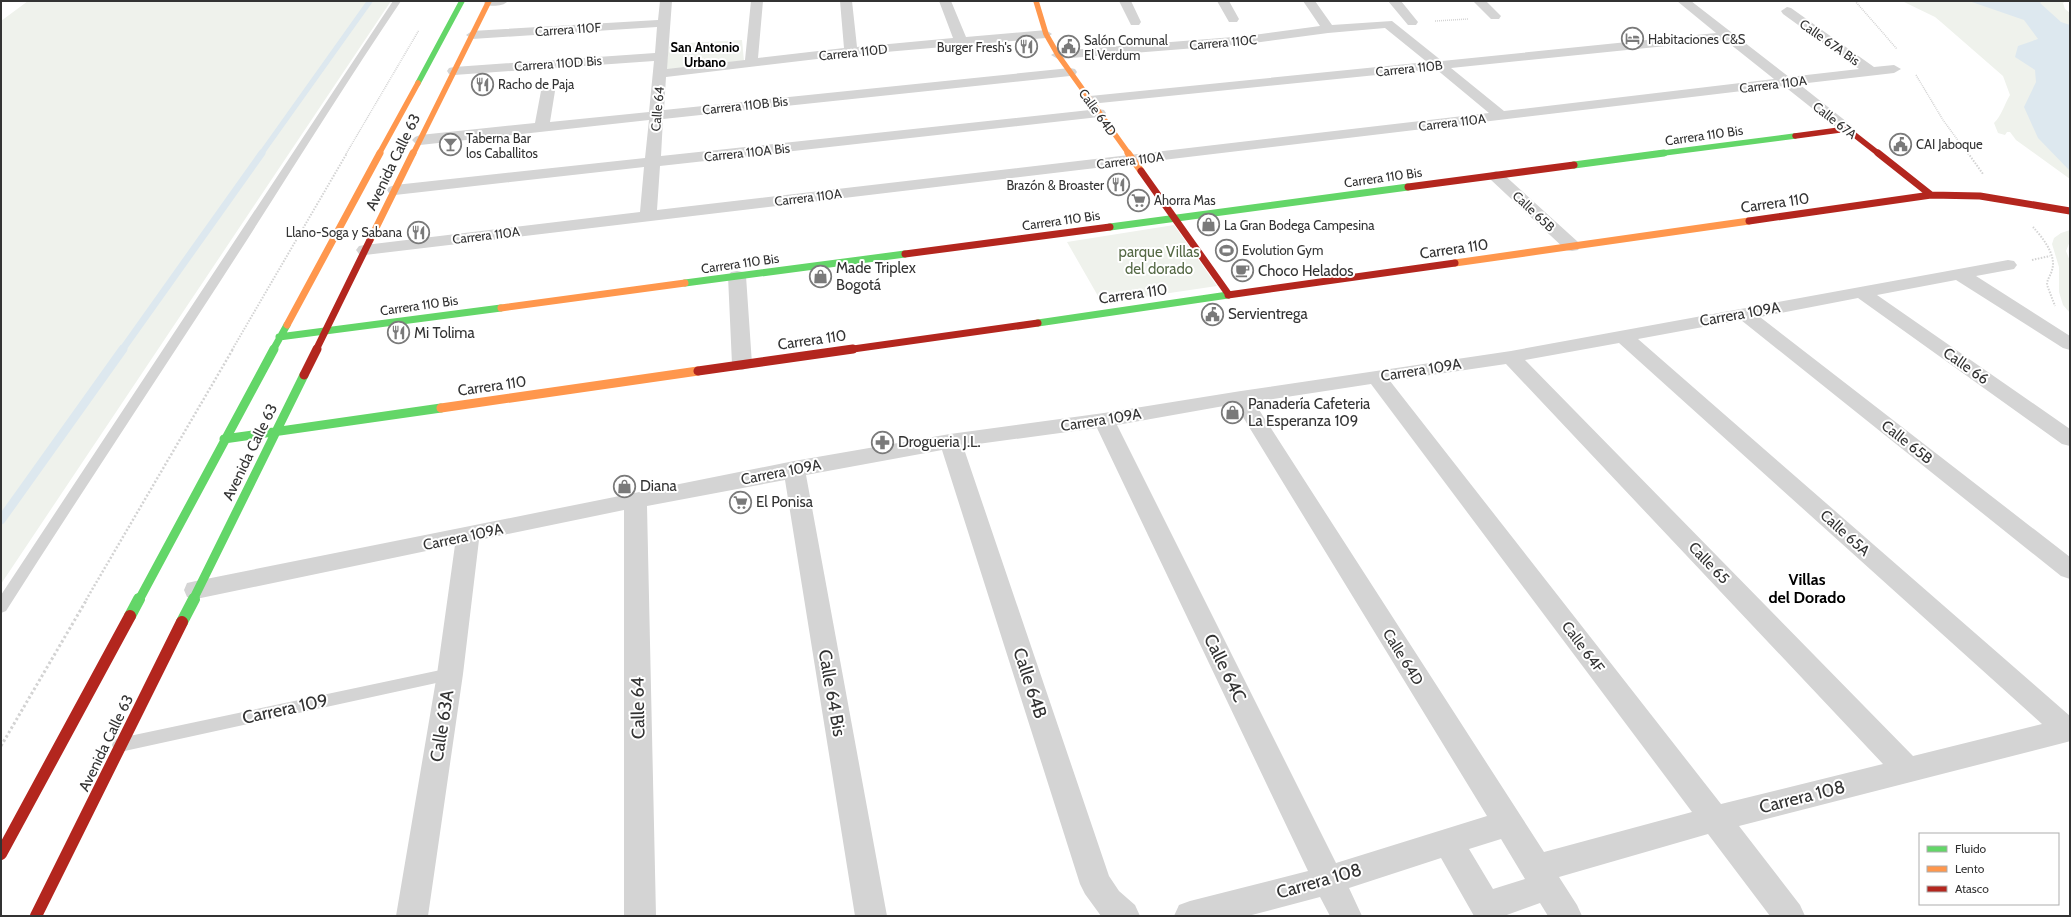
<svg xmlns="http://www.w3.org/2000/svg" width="2071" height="917" viewBox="0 0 2071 917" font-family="Cabin,sans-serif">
	<rect width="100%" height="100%" fill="#fff"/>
	<path fill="#eff2ec" d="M 28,1 L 391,1 L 1,584 L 1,21 Z
		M 1902,1 L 2066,1 L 2063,3 L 2065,9 L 2070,13 L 2070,179 L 2016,140 L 2010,132 L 2007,132 L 2005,135 L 1998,133 L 1994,123 C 2002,115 2004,105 2010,95 L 2003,76 L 1941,22 L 1935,17 Z
		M 742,40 L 744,61 L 666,70 L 669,44 Z
		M 1174,225 L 1217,286 L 1102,303 L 1067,242 Z
		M 2070,230 L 2070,241 L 2066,251 L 2070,261 L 2070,313 L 2063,305 L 2059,292 L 2059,267 L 2052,244 L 2054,238 L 2061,233 Z"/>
	<path fill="#dde8ef" d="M 1969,1 L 2042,1 L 2040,3 L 2061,22 L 2070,25 L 2070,171 L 2038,138 L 2024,107 L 2036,82 L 2035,70 L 2015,57 L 2018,46 L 2038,39 L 2024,20 Z"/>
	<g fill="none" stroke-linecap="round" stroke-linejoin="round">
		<path stroke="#dde8ef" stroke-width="5.5" d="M 261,154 L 370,1"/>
		<path stroke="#dde8ef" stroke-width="7" d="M 122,350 L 262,153"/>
		<path stroke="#dde8ef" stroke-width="9" d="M 1,520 L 123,349"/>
		<path stroke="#d3d3d3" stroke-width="1.5" stroke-dasharray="1 1" stroke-linecap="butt" d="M 1855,1 L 1897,49
			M 1435,21 L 1468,19
			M 1916,75 L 1943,120 L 1968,154
			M 346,154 L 419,30"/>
		<path stroke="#d3d3d3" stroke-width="2" stroke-dasharray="1.5 1.5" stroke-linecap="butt" d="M 1968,153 L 1983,174
			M 2033,227 C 2042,237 2057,255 2052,270 C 2051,275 2047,279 2047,285 L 2055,306
			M 2032,260 L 2050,256
			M 232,350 L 347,153"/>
		<path stroke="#d3d3d3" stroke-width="2.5" stroke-dasharray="2 2" stroke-linecap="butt" d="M 86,600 L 233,349"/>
		<path stroke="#d3d3d3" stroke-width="3" stroke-dasharray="2.5 2.5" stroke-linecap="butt" d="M 1,746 L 87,599"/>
		<path fill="#d4d4d4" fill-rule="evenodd" d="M 393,1 L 401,1 C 331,105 266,212 197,317 C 133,415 69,512 6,611 L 1,613 L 1,595 Z
			M 450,668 L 456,669 L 458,674 L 456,679 L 450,680 L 120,752 L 114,750 L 112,745 L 114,740 L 120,738 Z"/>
		<path fill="#d4d4d4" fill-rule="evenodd" d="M 484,1 L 508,1 C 503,7 491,6 485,5 Z
			M 660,1 L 672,1 L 667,69 L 745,60 L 751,1 L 763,1 L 758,58 L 844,48 L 840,1 L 852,1 L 857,47 L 953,38 L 939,1 L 951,1 L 966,37 L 1046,30 L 1052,34 L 1046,38 L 851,55 L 666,77 L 664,110 L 1070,68 L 1075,69 L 1077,72 L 1075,75 L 1070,76 L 663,119 L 661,156 L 1099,109 L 1104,110 L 1106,113 L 1104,116 L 1099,117 L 660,166 L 657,210 L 1489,113 L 1436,69 L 1090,104 L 1085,103 L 1083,100 L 1085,97 L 1090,96 L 1427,62 L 1385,28 L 1328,33 L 1246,44 L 1058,59 L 1051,55 L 1058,51 L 1246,36 L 1320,26 L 1303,1 L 1315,1 L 1332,25 L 1392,21 L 1442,61 L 1716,33 L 1677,1 L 1691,1 L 1789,77 L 1859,69 L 1783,14 L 1781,11 L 1787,7 L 1791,8 L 1874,67 L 1894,65 L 1901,69 L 1894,73 L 1799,84 L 1852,126 L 1854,129 L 1852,132 L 1842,132 L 1784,86 L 365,255 L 359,254 L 356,250 L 359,246 L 365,245 L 640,212 L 644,167 L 395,195 L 389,193 L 387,190 L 389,187 L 395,185 L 645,158 L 649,120 L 420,145 L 415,143 L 412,140 L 415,137 L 420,135 L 535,123 L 541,91 L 543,88 L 553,88 L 555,91 L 550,122 L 649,112 L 654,61 L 454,75 L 449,74 L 447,71 L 449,68 L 454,67 L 655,53 L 657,27 L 472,39 L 466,35 L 472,31 L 658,20 ZM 1725,40 L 1774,79 L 1504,111 L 1451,68 Z
			M 1119,1 L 1131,1 L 1141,22 L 1139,25 L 1131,25 Z
			M 1217,1 L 1229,1 L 1239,19 L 1237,22 L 1229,22 Z
			M 1388,1 L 1401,1 L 1418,22 L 1416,25 L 1408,25 Z
			M 1473,1 L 1486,1 L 1501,16 L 1499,19 L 1491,19 Z
			M 1496,171 L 1502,173 L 1578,242 L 1581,246 L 1578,250 L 1572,251 L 1566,250 L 1490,179 L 1488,176 L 1490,173 Z
			M 2008,260 L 2014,261 L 2017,265 L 2014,269 L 1976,276 L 2070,336 L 2070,350 L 2063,348 L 1956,280 L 1877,295 L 2070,429 L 2070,446 L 2062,444 L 1858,298 L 1760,317 L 2070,557 L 2070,579 L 2061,576 L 1741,320 L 1638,339 L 2070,716 L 2070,741 L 2067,742 L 1739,826 L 1800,905 L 1805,916 L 1770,916 L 1708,834 L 1559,877 L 1577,905 L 1582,916 L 1548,916 L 1540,903 L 1504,916 L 1474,916 L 1441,858 L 1349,888 L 1362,916 L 1330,916 L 1320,897 L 1248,916 L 1174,916 L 1179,905 L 1190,901 L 1308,871 L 1097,428 L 963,446 L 1109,876 L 1119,891 L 1135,905 L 1140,916 L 1101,916 L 1085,894 L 1080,884 L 942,450 L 806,475 L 887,916 L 855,916 L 785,480 L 647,506 L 656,916 L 624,916 L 624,510 L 479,540 L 463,674 L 428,916 L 396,916 L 437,674 L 455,545 L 196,599 L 187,597 L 184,590 L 187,583 L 196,581 L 794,461 L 950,434 L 1104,413 L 1241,391 L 1511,351 ZM 1619,343 L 2042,724 L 1913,756 L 1525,360 ZM 1506,364 L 1883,764 L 1721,804 L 1390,381 ZM 1371,384 L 1692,812 L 1544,852 L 1254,402 ZM 1235,404 L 1487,816 L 1336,863 L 1117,425 ZM 1501,839 L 1525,879 L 1493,889 L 1469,849 Z
			M 737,271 L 743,272 L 746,276 L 752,364 L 749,368 L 742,370 L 735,368 L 732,364 L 728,276 L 731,272 Z"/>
		<path stroke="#63d668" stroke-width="5.5" d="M 418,83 L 462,1
			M 1656,154 L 1795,136"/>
		<path stroke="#63d668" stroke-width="7" d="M 1574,165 L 1664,153
			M 1110,227 L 1408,187
			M 685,283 L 905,254
			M 1038,323 L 1228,295
			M 279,337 L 501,308
			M 273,350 L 287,325"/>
		<path stroke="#63d668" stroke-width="9" d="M 224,439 L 441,408
			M 139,600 L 274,349
			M 193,600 L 304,375"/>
		<path stroke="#63d668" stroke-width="12" d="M 130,616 L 139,599
			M 182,622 L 194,599"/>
		<path stroke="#ff974d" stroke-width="5.5" d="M 1036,1 L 1046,34 L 1058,55 L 1129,154
			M 379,154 L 418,83
			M 413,154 L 489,1"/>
		<path stroke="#ff974d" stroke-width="7" d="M 1128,153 L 1141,171
			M 370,240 L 413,153
			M 1455,263 L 1749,221
			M 501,308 L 685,283
			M 287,325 L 380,153"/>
		<path stroke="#ff974d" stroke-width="9" d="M 441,408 L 698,371"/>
		<path stroke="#b3261e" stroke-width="5.5" d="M 1795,136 L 1847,129 L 1879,154"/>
		<path stroke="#b3261e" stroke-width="7" d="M 1878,153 L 1931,195
			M 1141,171 L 1229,295
			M 1408,187 L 1574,165
			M 1749,221 L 1931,195 L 1980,196 L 2070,211
			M 905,254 L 1110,227
			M 1228,295 L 1455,263
			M 316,350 L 370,240
			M 846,350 L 1038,323"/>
		<path stroke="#b3261e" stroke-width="9" d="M 698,371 L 853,349
			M 304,375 L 317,349"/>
		<path stroke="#b3261e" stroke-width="12" d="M 1,854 L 130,616
			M 36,916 L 182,622"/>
	</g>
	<defs>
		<symbol id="hotel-ring" viewBox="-11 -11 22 22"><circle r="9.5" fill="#fff" stroke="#7a7a7a" stroke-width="1.5"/><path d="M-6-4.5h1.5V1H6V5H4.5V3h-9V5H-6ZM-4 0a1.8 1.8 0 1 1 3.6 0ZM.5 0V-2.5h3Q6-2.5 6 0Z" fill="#7a7a7a"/></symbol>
		<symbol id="restaurant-ring" viewBox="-11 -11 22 22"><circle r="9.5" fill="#fff" stroke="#7a7a7a" stroke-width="1.5"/><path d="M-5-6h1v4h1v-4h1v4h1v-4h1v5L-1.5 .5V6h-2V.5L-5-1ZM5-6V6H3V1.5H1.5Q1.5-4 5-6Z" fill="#7a7a7a"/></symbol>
		<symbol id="civic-ring" viewBox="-11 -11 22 22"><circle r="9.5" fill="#fff" stroke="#7a7a7a" stroke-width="1.5"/><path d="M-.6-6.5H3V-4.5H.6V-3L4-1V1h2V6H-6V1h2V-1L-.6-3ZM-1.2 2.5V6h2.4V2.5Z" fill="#7a7a7a"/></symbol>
		<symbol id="bar-ring" viewBox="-11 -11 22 22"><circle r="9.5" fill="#fff" stroke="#7a7a7a" stroke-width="1.5"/><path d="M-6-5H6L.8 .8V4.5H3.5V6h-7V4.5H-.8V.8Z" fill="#7a7a7a"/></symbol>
		<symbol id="supermarket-ring" viewBox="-11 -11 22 22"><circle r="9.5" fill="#fff" stroke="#7a7a7a" stroke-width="1.5"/><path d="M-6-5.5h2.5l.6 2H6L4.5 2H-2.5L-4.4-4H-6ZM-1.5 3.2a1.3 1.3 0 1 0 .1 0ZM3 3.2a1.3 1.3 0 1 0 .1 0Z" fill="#7a7a7a"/></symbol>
		<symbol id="shop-ring" viewBox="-11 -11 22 22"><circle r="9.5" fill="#fff" stroke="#7a7a7a" stroke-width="1.5"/><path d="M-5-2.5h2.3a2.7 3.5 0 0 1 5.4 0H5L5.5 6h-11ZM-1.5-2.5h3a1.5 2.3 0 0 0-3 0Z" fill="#7a7a7a"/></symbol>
		<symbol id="stadium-ring" viewBox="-11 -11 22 22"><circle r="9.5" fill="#fff" stroke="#7a7a7a" stroke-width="1.5"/><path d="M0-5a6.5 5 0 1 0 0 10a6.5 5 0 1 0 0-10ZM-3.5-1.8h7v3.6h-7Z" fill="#7a7a7a"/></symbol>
		<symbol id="cafe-ring" viewBox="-11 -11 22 22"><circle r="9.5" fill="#fff" stroke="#7a7a7a" stroke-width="1.5"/><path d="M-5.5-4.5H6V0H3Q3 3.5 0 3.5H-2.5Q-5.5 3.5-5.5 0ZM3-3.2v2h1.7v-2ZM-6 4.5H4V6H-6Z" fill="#7a7a7a"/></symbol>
		<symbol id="pharmacy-ring" viewBox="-11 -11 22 22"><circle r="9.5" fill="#fff" stroke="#7a7a7a" stroke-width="1.5"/><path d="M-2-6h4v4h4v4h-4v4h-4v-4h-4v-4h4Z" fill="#7a7a7a"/></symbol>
	</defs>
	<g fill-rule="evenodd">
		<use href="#hotel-ring" x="1620" y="26" width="25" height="25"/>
		<use href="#restaurant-ring" x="1014" y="34" width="25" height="25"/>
		<use href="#civic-ring" x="1056" y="34" width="25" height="25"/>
		<use href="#restaurant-ring" x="470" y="72" width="25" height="25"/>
		<use href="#civic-ring" x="1888" y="132" width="25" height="25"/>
		<use href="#bar-ring" x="438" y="132" width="25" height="25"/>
		<use href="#restaurant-ring" x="1106" y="172" width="25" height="25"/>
		<use href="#supermarket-ring" x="1126" y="188" width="25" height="25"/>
		<use href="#shop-ring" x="1196" y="212" width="25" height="25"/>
		<use href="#restaurant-ring" x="406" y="220" width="25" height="25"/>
		<use href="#stadium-ring" x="1214" y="238" width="25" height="25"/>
		<use href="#cafe-ring" x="1230" y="258" width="25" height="25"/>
		<use href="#shop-ring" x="808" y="264" width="25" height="25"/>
		<use href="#civic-ring" x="1200" y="302" width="25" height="25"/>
		<use href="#restaurant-ring" x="386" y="320" width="25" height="25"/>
		<use href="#shop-ring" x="1220" y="400" width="25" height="25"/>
		<use href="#pharmacy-ring" x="870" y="430" width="25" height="25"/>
		<use href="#shop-ring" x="612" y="474" width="25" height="25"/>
		<use href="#supermarket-ring" x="728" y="490" width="25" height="25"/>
	</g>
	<g text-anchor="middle" stroke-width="4" stroke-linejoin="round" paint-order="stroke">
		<g font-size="13" fill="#333" stroke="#fff">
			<text transform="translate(568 29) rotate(-4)" y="5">Carrera 110F</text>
			<text transform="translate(1223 42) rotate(-5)" y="5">Carrera 110C</text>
			<text transform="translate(1830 42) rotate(35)" y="5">Calle 67A Bis</text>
			<text transform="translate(853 52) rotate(-6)" y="5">Carrera 110D</text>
			<text transform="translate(558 63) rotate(-4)" y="5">Carrera 110D Bis</text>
			<text transform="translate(1409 68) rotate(-6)" y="5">Carrera 110B</text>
			<text transform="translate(1773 84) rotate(-7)" y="5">Carrera 110A</text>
			<text transform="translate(745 105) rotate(-6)" y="5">Carrera 110B Bis</text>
			<text transform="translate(657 109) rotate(-85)" y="5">Calle 64</text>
			<text transform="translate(1098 112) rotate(54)" y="5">Calle 64D</text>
			<text transform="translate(1835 120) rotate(38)" y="5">Calle 67A</text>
			<text transform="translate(1452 122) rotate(-7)" y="5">Carrera 110A</text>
			<text transform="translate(1704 135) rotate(-8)" y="5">Carrera 110 Bis</text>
			<text transform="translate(747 152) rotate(-6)" y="5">Carrera 110A Bis</text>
			<text transform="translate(1130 160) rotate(-7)" y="5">Carrera 110A</text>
			<text transform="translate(1383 177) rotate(-8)" y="5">Carrera 110 Bis</text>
			<text transform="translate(808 197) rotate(-7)" y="5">Carrera 110A</text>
			<text transform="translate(1534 211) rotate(43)" y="5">Calle 65B</text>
			<text transform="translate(1061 220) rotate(-8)" y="5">Carrera 110 Bis</text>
			<text transform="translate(486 235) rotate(-7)" y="5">Carrera 110A</text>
			<text transform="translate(740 263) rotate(-8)" y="5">Carrera 110 Bis</text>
			<text transform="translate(419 305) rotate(-8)" y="5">Carrera 110 Bis</text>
		</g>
		<g font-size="13" fill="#333" stroke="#fff" text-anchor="start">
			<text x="1648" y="44">Habitaciones C&amp;S</text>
			<text x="1084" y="45">Salón Comunal<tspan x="1084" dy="15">El Verdum</tspan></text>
			<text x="1012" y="52" text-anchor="end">Burger Fresh's</text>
			<text x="498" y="89">Racho de Paja</text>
			<text x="466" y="143">Taberna Bar<tspan x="466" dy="15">los Caballitos</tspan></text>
			<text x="1916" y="149">CAI Jaboque</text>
			<text x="1104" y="190" text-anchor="end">Brazón &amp; Broaster</text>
			<text x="1154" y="205">Ahorra Mas</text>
			<text x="1224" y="230">La Gran Bodega Campesina</text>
			<text x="402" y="237" text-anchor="end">Llano-Soga y Sabana</text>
			<text x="1242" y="255">Evolution Gym</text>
		</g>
		<g font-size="13" font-weight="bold" fill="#000" stroke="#fff">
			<text x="705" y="52">San Antonio<tspan x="705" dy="15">Urbano</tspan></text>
		</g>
		<g font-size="15" fill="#333" stroke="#fff">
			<text transform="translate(393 162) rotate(-64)" y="5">Avenida Calle 63</text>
			<text transform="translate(1775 203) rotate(-8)" y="5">Carrera 110</text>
			<text transform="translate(1454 249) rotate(-8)" y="5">Carrera 110</text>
			<text transform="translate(1133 294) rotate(-8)" y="5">Carrera 110</text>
			<text transform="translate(1740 314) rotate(-10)" y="5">Carrera 109A</text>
			<text transform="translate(812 340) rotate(-8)" y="5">Carrera 110</text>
			<text transform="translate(1966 366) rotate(35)" y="5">Calle 66</text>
			<text transform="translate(1421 370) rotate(-9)" y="5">Carrera 109A</text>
			<text transform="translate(492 386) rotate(-8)" y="5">Carrera 110</text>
			<text transform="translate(1101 420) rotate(-9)" y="5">Carrera 109A</text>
			<text transform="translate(1907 442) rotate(38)" y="5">Calle 65B</text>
			<text transform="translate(250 452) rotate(-64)" y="5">Avenida Calle 63</text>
			<text transform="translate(781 472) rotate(-11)" y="5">Carrera 109A</text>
			<text transform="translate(1845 533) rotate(42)" y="5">Calle 65A</text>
			<text transform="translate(463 537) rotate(-12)" y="5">Carrera 109A</text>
			<text transform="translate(1709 563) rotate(46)" y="5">Calle 65</text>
			<text transform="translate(1583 647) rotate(53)" y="5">Calle 64F</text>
			<text transform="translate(1403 657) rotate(58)" y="5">Calle 64D</text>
			<text transform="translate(106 743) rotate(-64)" y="5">Avenida Calle 63</text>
		</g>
		<g font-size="15" fill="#556945" stroke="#fff">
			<text x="1159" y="257">parque Villas<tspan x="1159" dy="17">del dorado</tspan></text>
		</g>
		<g font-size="15" fill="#333" stroke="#fff" text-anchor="start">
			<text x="836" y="273">Made Triplex<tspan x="836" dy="17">Bogotá</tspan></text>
			<text x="1258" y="276">Choco Helados</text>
			<text x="1228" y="319">Servientrega</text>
			<text x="414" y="338">Mi Tolima</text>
			<text x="1248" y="409">Panadería Cafeteria<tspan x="1248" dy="17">La Esperanza 109</tspan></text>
			<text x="898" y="447">Drogueria J.L.</text>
			<text x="640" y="491">Diana</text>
			<text x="756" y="507">El Ponisa</text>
		</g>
		<g font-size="16" font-weight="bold" fill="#000" stroke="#fff">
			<text x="1807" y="585">Villas<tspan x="1807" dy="18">del Dorado</tspan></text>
		</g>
		<g font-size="18" fill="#333" stroke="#fff">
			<text transform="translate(1225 668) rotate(64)" y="6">Calle 64C</text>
			<text transform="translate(1030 683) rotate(72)" y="6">Calle 64B</text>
			<text transform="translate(832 693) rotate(80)" y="6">Calle 64 Bis</text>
			<text transform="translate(638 708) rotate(-91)" y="6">Calle 64</text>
			<text transform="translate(285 709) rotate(-12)" y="6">Carrera 109</text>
			<text transform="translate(442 726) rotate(-81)" y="6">Calle 63A</text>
			<text transform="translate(1802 797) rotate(-14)" y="6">Carrera 108</text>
			<text transform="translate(1319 881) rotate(-16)" y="6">Carrera 108</text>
		</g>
	</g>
	<rect width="2071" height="917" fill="none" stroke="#333333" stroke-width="4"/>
	<rect x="1919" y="833" width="140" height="72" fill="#ffffff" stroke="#adadad"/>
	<rect x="1927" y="846" width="20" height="6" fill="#63d668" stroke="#adadad"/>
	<text x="1955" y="853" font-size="12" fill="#333333">Fluido</text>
	<rect x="1927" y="866" width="20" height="6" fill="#ff974d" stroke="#adadad"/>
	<text x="1955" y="873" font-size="12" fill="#333333">Lento</text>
	<rect x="1927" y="886" width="20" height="6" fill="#b3261e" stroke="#adadad"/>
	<text x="1955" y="893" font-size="12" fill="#333333">Atasco</text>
</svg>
